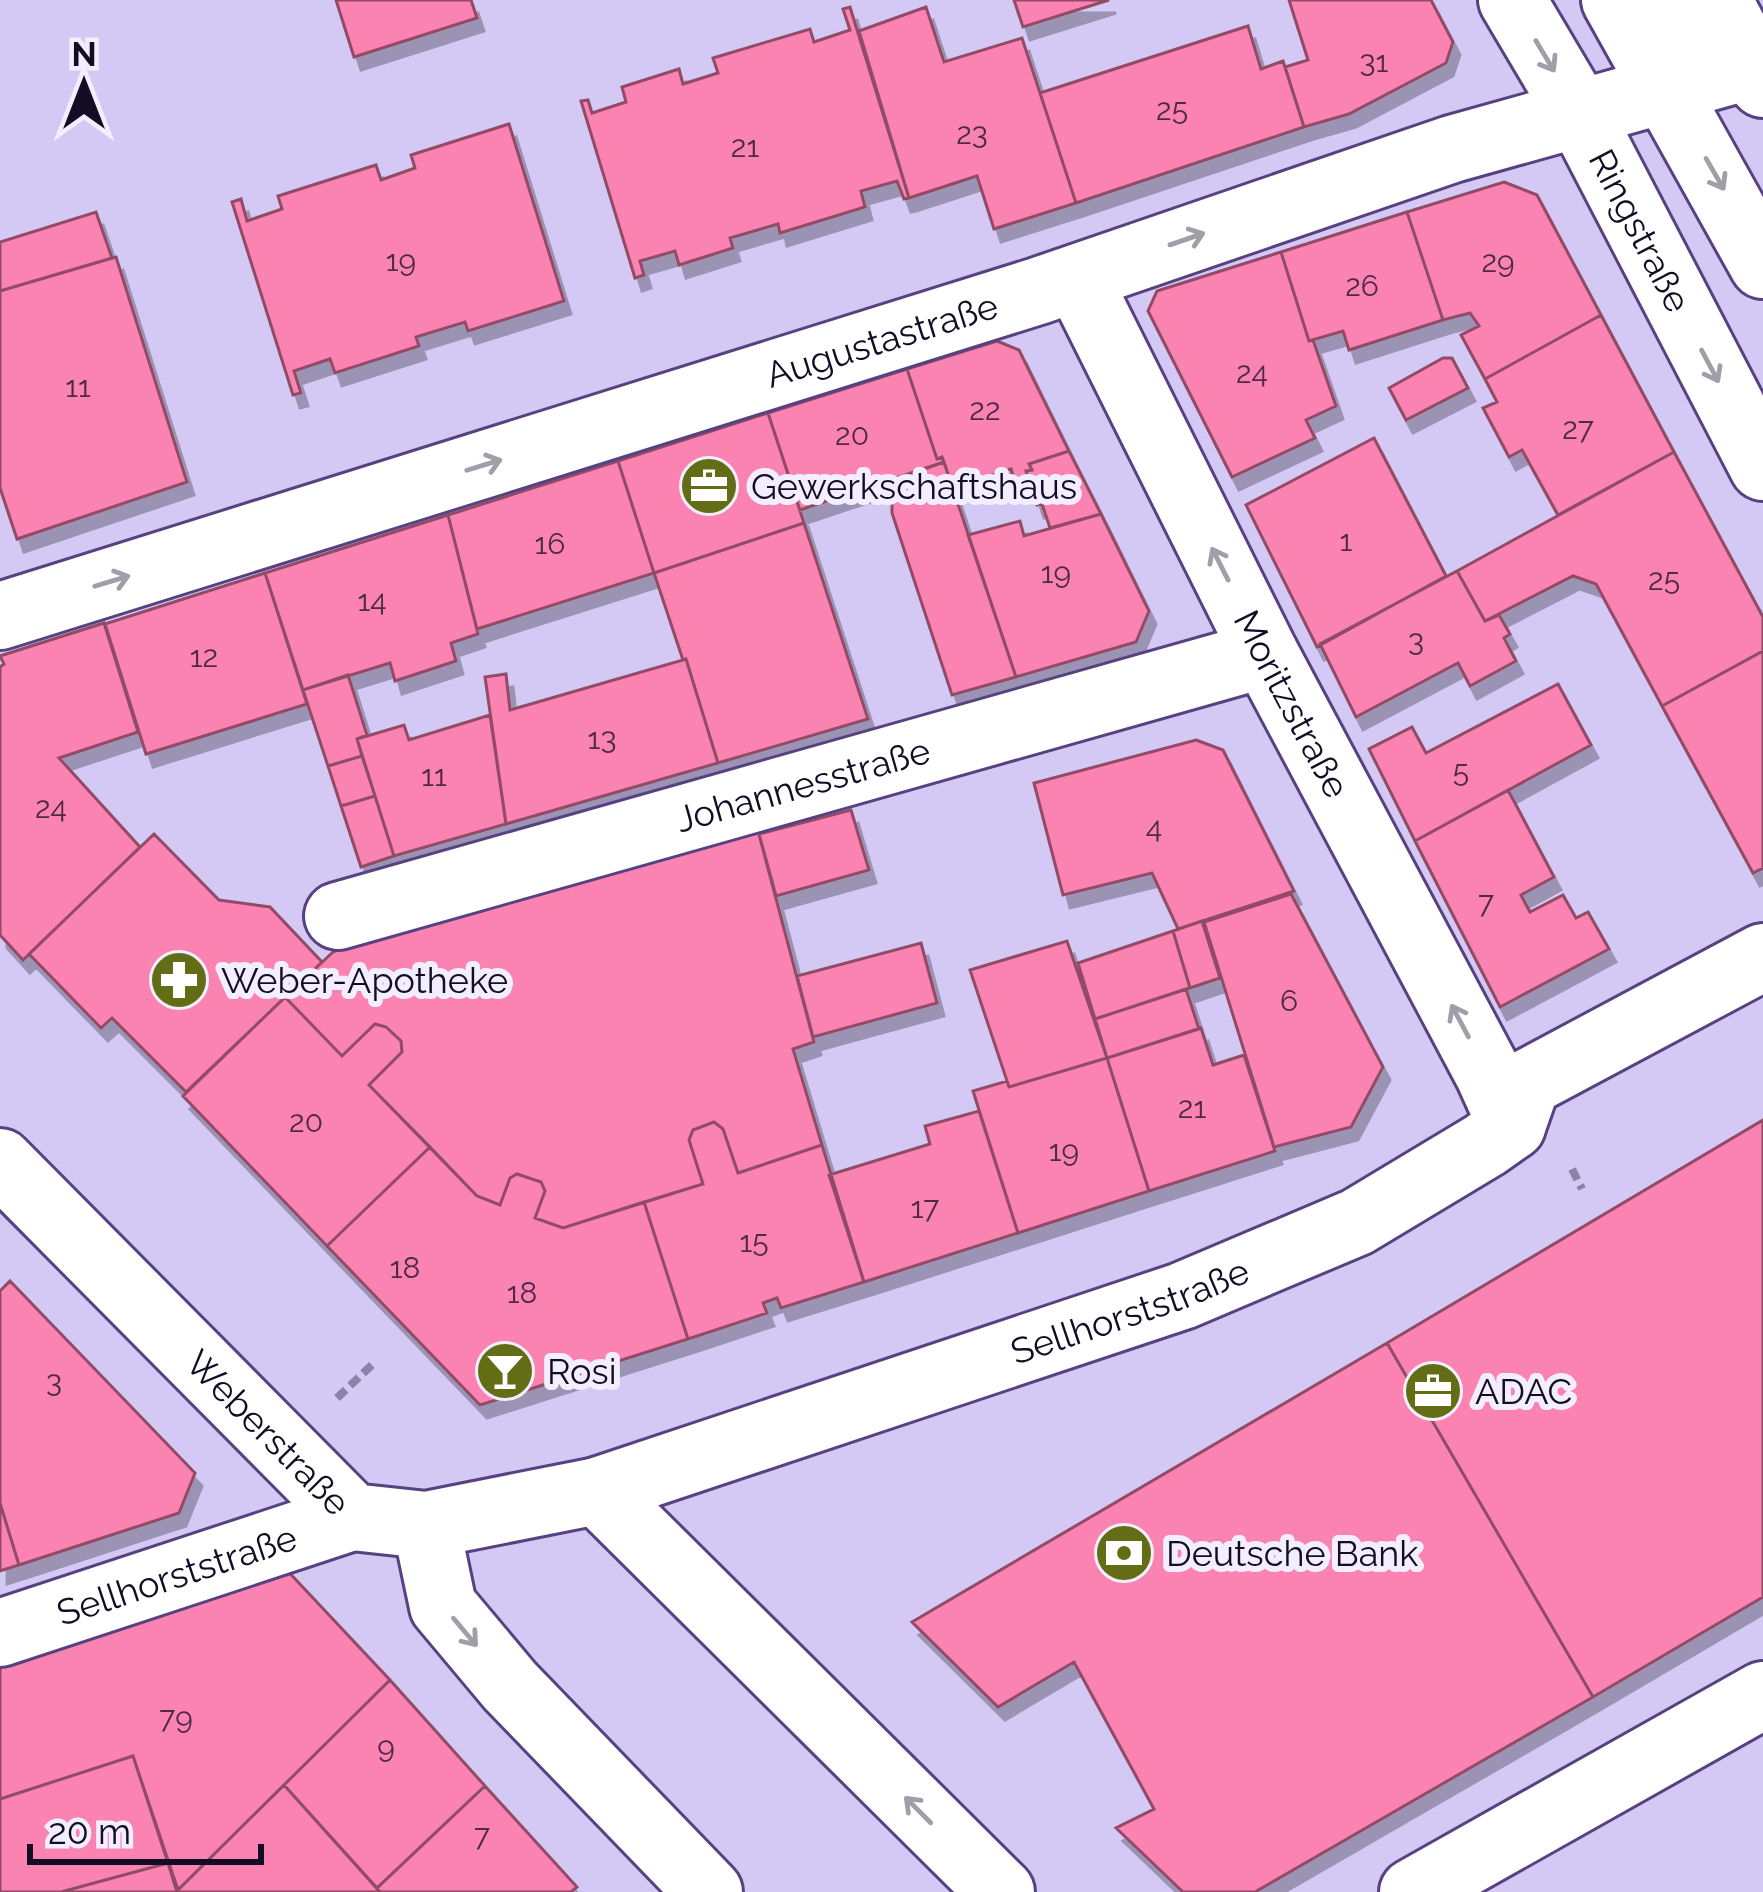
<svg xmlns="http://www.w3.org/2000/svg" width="1763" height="1892" viewBox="0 0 1763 1892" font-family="Raleway,sans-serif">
	<defs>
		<filter id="shadow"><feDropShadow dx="7" dy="13" stdDeviation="0" flood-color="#0004"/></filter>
	</defs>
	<rect width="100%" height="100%" fill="#d4c9f4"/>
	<path fill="#fb83b1" stroke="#924b66" stroke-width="3" filter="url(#shadow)" d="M 336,0 L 471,0 L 477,18 L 354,57 Z
		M 1014,0 L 1109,0 L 1023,27 Z
		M 1289,0 L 1431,0 L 1453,42 L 1446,63 L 1349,114 L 1304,127 L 1285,67 L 1308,60 Z
		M 850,7 L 909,198 L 904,199 L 897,181 L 861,191 L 865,207 L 780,233 L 778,224 L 730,238 L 733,248 L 679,265 L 675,251 L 640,261 L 644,275 L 635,278 L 581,101 L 588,100 L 592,113 L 626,102 L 622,87 L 679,69 L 683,84 L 718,73 L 713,58 L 810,29 L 814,42 L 850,30 L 843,9 Z
		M 926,7 L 944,62 L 1022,38 L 1076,203 L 994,229 L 977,176 L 909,198 L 859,31 Z
		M 1248,26 L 1261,69 L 1283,61 L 1304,127 L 1076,203 L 1040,93 Z
		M 509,124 L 564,301 L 468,331 L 465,322 L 416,337 L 419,346 L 335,373 L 330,359 L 294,371 L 301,393 L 293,395 L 232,202 L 241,199 L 247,221 L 282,209 L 278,196 L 376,165 L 381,180 L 415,168 L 411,155 Z
		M 1504,182 L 1537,195 L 1601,315 L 1485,379 L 1461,335 L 1479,326 L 1470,313 L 1443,320 L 1407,212 Z
		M 96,212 L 112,258 L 0,291 L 0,242 Z
		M 1407,212 L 1443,320 L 1349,350 L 1343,331 L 1309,341 L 1281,252 Z
		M 1281,252 L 1309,341 L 1313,340 L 1336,406 L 1306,420 L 1315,438 L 1232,477 L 1148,311 L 1157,291 Z
		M 116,257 L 187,482 L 17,539 L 0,488 L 0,291 Z
		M 1601,315 L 1674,452 L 1558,515 L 1522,450 L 1509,457 L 1483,408 L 1497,402 L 1485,379 Z
		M 997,341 L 1019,350 L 1069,451 L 1029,464 L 1032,470 L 1026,471 L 1028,477 L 1015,482 L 1011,469 L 953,488 L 942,457 L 937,459 L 907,369 Z
		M 1443,358 L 1452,358 L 1468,388 L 1406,420 L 1389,388 Z
		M 907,369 L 937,459 L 942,457 L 944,462 L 800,510 L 768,413 Z
		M 768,413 L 804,523 L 654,573 L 618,461 Z
		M 1374,438 L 1446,576 L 1317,647 L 1246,505 Z
		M 1069,451 L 1101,514 L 1050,528 L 1042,504 L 1037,505 L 1026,471 L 1032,470 L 1029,464 Z
		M 1674,452 L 1763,617 L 1763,651 L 1662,706 L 1596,584 L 1573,576 L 1485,621 L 1457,571 Z
		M 618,461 L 654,573 L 477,629 L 448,515 Z
		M 944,462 L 1016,677 L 952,695 L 892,513 L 892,492 L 902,488 L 899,478 Z
		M 1101,514 L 1149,611 L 1136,642 L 1016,677 L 968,535 L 1020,521 L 1024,536 Z
		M 448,515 L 478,634 L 451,643 L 456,661 L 395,681 L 390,663 L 303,690 L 265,573 Z
		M 804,523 L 868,719 L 718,763 L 686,659 L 683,660 L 654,573 Z
		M 1457,571 L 1485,621 L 1499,615 L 1510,634 L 1504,638 L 1516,661 L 1470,686 L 1458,663 L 1356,717 L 1320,644 Z
		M 265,573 L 307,704 L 146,754 L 105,624 Z
		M 104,623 L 138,732 L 59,758 L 140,847 L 23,960 L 0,935 L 0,667 L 4,664 L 0,656 Z
		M 1763,651 L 1763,868 L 1753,873 L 1662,706 Z
		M 686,659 L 718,763 L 506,824 L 485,677 L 506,674 L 510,710 Z
		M 348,675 L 367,735 L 357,739 L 362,756 L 328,766 L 303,690 Z
		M 1558,684 L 1591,745 L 1415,841 L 1369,749 L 1412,727 L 1426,753 Z
		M 490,715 L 506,824 L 394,856 L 357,739 L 404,725 L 409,740 Z
		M 1196,740 L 1223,750 L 1294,891 L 1178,929 L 1152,873 L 1063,895 L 1034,783 Z
		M 362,756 L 375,796 L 341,806 L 328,766 Z
		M 1508,790 L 1554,877 L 1521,895 L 1530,912 L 1563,895 L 1576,918 L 1588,912 L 1609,949 L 1500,1007 L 1415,841 Z
		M 375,796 L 394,856 L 361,867 L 341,806 Z
		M 851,810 L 869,870 L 776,896 L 759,834 Z
		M 757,827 L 814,1042 L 793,1049 L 822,1145 L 738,1173 L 723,1129 L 714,1122 L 693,1130 L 689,1140 L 703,1184 L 563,1228 L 535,1218 L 545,1191 L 541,1182 L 517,1174 L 510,1178 L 500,1205 L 477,1196 L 369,1085 L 402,1052 L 401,1041 L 386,1027 L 375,1024 L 342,1056 L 285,997 L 333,952 L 382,931 Z
		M 154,834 L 219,900 L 270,907 L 322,962 L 186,1092 L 112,1018 L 101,1028 L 29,954 Z
		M 1291,894 L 1383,1067 L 1351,1127 L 1274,1147 L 1204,922 Z
		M 1202,921 L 1220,978 L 1190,988 L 1173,931 Z
		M 1173,931 L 1190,988 L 1095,1019 L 1078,963 Z
		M 1067,941 L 1107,1058 L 1009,1087 L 970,970 Z
		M 921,943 L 937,1003 L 813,1037 L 797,976 Z
		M 1186,989 L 1199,1029 L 1107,1058 L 1095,1019 Z
		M 285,997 L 342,1056 L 375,1024 L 386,1027 L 401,1041 L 402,1052 L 369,1085 L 430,1147 L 327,1246 L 183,1096 Z
		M 1201,1028 L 1213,1065 L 1244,1055 L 1275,1151 L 1149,1191 L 1107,1058 Z
		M 1107,1058 L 1149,1191 L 1018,1233 L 973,1091 L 1007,1081 L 1009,1087 Z
		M 979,1111 L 1018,1233 L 864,1282 L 829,1175 L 930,1144 L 925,1126 Z
		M 1763,1120 L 1763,1597 L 1593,1697 L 1387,1343 Z
		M 714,1122 L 723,1129 L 738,1173 L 822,1145 L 864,1282 L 781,1308 L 777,1298 L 763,1303 L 767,1313 L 688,1339 L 644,1202 L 703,1184 L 689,1140 L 693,1130 Z
		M 430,1147 L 477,1196 L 500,1205 L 510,1178 L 517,1174 L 541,1182 L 545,1191 L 535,1218 L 563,1228 L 644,1202 L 688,1339 L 480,1405 L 327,1246 Z
		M 10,1281 L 195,1473 L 179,1513 L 19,1565 L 0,1503 L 0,1291 Z
		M 1387,1343 L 1593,1697 L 1255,1892 L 1183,1892 L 1116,1828 L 1154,1809 L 1074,1662 L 998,1707 L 912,1622 Z
		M 0,1503 L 19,1565 L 0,1571 Z
		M 283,1566 L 390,1680 L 178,1890 L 133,1756 L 0,1799 L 0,1657 Z
		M 390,1680 L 485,1786 L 377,1888 L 284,1785 Z
		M 133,1756 L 168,1863 L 61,1892 L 0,1892 L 0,1799 Z
		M 284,1785 L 380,1892 L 177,1892 L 178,1890 Z
		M 485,1786 L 577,1887 L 571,1892 L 380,1892 L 377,1888 Z
		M 168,1863 L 177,1892 L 61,1892 Z"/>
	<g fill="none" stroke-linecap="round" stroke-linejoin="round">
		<defs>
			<g id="minor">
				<path d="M 1615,0 L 1763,265"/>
				<path d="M 1661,0 L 1753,65"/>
				<path id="s1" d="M 1077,278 L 1265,654 L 1488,1073 L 1512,1126"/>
				<path id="s2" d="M 0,616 L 1038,291 L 1452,149 L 1763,62"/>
				<path id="s3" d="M 338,916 L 1265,654"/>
				<path id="s4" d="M 0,1162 L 352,1517 L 426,1525 L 597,1491 L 1182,1296 L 1357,1222 L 1485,1145 L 1512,1126 L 1527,1083 L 1763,957"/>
				<path d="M 597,1491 L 1001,1892"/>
				<path d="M 426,1525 L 443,1606 L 510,1686 L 709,1892"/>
				<path id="s5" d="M 0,1633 L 352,1517"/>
				<path d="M 1413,1892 L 1763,1695"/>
			</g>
			<g id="major">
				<path id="s6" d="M 1512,0 L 1579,113 L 1763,467"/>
				<path d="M 1718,0 L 1763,84"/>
			</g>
		</defs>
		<use href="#minor" stroke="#564280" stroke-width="72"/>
		<use href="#major" stroke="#564280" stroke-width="72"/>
		<path stroke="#8d83a8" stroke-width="8" stroke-dasharray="12 6" stroke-linecap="butt" d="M 1572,1169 L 1582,1189
			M 337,1398 L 375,1362"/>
		<use href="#minor" stroke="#fff" stroke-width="66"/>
		<use href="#major" stroke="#fff" stroke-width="66"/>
	</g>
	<defs><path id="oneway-shaft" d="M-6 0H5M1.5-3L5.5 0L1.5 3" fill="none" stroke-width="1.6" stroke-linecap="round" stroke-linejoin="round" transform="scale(3)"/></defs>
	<g stroke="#a19ea8">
		<use href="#oneway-shaft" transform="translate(1545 56) rotate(59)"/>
		<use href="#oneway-shaft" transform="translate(1715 174) rotate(60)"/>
		<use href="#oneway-shaft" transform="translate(1187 239) rotate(-19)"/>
		<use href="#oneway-shaft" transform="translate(1710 366) rotate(62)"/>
		<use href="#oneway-shaft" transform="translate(484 465) rotate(-17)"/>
		<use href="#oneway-shaft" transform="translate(1220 564) rotate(-117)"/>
		<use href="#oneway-shaft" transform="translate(112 581) rotate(-17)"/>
		<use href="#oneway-shaft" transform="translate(1460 1021) rotate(-118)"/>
		<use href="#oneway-shaft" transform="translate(465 1632) rotate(50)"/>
		<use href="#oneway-shaft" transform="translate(918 1810) rotate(-135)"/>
	</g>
	<defs>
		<symbol id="office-disc" viewBox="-11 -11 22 22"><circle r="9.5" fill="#626d16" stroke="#f2eefd"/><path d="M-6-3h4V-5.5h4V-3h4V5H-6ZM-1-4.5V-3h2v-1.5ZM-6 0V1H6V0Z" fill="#fff"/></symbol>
		<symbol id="pharmacy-disc" viewBox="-11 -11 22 22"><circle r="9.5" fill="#626d16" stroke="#f2eefd"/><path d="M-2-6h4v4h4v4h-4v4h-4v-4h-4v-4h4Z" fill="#fff"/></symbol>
		<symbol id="bar-disc" viewBox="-11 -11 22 22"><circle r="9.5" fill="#626d16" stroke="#f2eefd"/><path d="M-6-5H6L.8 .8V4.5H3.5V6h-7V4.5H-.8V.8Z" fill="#fff"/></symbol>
		<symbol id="bank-disc" viewBox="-11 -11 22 22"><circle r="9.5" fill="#626d16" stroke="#f2eefd"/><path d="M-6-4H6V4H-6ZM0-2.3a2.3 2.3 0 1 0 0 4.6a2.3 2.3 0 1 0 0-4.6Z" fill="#fff"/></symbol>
	</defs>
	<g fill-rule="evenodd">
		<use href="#office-disc" x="676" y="453" width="66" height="66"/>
		<use href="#pharmacy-disc" x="146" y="947" width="66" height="66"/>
		<use href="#bar-disc" x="472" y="1338" width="66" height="66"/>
		<use href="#office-disc" x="1400" y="1358" width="66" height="66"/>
		<use href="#bank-disc" x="1091" y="1520" width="66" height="66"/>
	</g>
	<g text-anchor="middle" stroke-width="12" stroke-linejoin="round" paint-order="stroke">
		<g font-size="30" fill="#4e2a48">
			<text x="1374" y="72">31</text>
			<text x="1172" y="120">25</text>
			<text x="972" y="144">23</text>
			<text x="745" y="157">21</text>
			<text x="401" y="271">19</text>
			<text x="1498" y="272">29</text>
			<text x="1362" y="296">26</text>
			<text x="1252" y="383">24</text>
			<text x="78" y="397">11</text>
			<text x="985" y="420">22</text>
			<text x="1578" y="439">27</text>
			<text x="852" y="445">20</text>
			<text x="1346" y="551">1</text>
			<text x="550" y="554">16</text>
			<text x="1056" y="583">19</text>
			<text x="1664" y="590">25</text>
			<text x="372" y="611">14</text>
			<text x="1416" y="651">3</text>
			<text x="204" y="667">12</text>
			<text x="602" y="749">13</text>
			<text x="1461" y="782">5</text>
			<text x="434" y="786">11</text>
			<text x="51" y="818">24</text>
			<text x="1154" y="838">4</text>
			<text x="1486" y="913">7</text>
			<text x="1289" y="1011">6</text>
			<text x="1192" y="1118">21</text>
			<text x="306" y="1132">20</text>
			<text x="1064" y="1161">19</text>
			<text x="925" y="1218">17</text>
			<text x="754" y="1252">15</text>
			<text x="405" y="1278">18</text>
			<text x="522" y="1303">18</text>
			<text x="54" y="1392">3</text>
			<text x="176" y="1728">79</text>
			<text x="386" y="1757">9</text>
			<text x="482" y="1846">7</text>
		</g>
		<g font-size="36" fill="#140c25" stroke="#f2eefd">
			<text dy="13" stroke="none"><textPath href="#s6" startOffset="264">Ringstraße</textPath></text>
			<text dy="13" stroke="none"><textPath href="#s2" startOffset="924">Augustastraße</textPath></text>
			<text dy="13" stroke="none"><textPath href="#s1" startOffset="477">Moritzstraße</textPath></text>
			<text dy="13" stroke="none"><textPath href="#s3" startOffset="483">Johannesstraße</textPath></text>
			<text dy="13" stroke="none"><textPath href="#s4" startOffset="1311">Sellhorststraße</textPath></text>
			<text dy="13" stroke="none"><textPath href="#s4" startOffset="381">Weberstraße</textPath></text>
			<text dy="13" stroke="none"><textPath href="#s5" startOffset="186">Sellhorststraße</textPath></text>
		</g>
		<g font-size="36" fill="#140c25" stroke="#f2eefd" text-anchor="start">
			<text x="751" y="499">Gewerkschaftshaus</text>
			<text x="221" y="993">Weber-Apotheke</text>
			<text x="547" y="1384">Rosi</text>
			<text x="1475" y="1404">ADAC</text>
			<text x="1166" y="1566">Deutsche Bank</text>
		</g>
	</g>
	<g transform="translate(84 84)" stroke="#f2eefd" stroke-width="9" paint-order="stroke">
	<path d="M0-9L21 45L0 30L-21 45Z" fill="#140c25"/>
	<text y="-18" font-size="33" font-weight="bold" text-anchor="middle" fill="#140c25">N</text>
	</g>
	<path d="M30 1844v18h231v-18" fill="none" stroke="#140c25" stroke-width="6"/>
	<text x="48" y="1844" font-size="36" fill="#140c25" stroke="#f2eefd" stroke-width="9" paint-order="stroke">20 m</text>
</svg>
